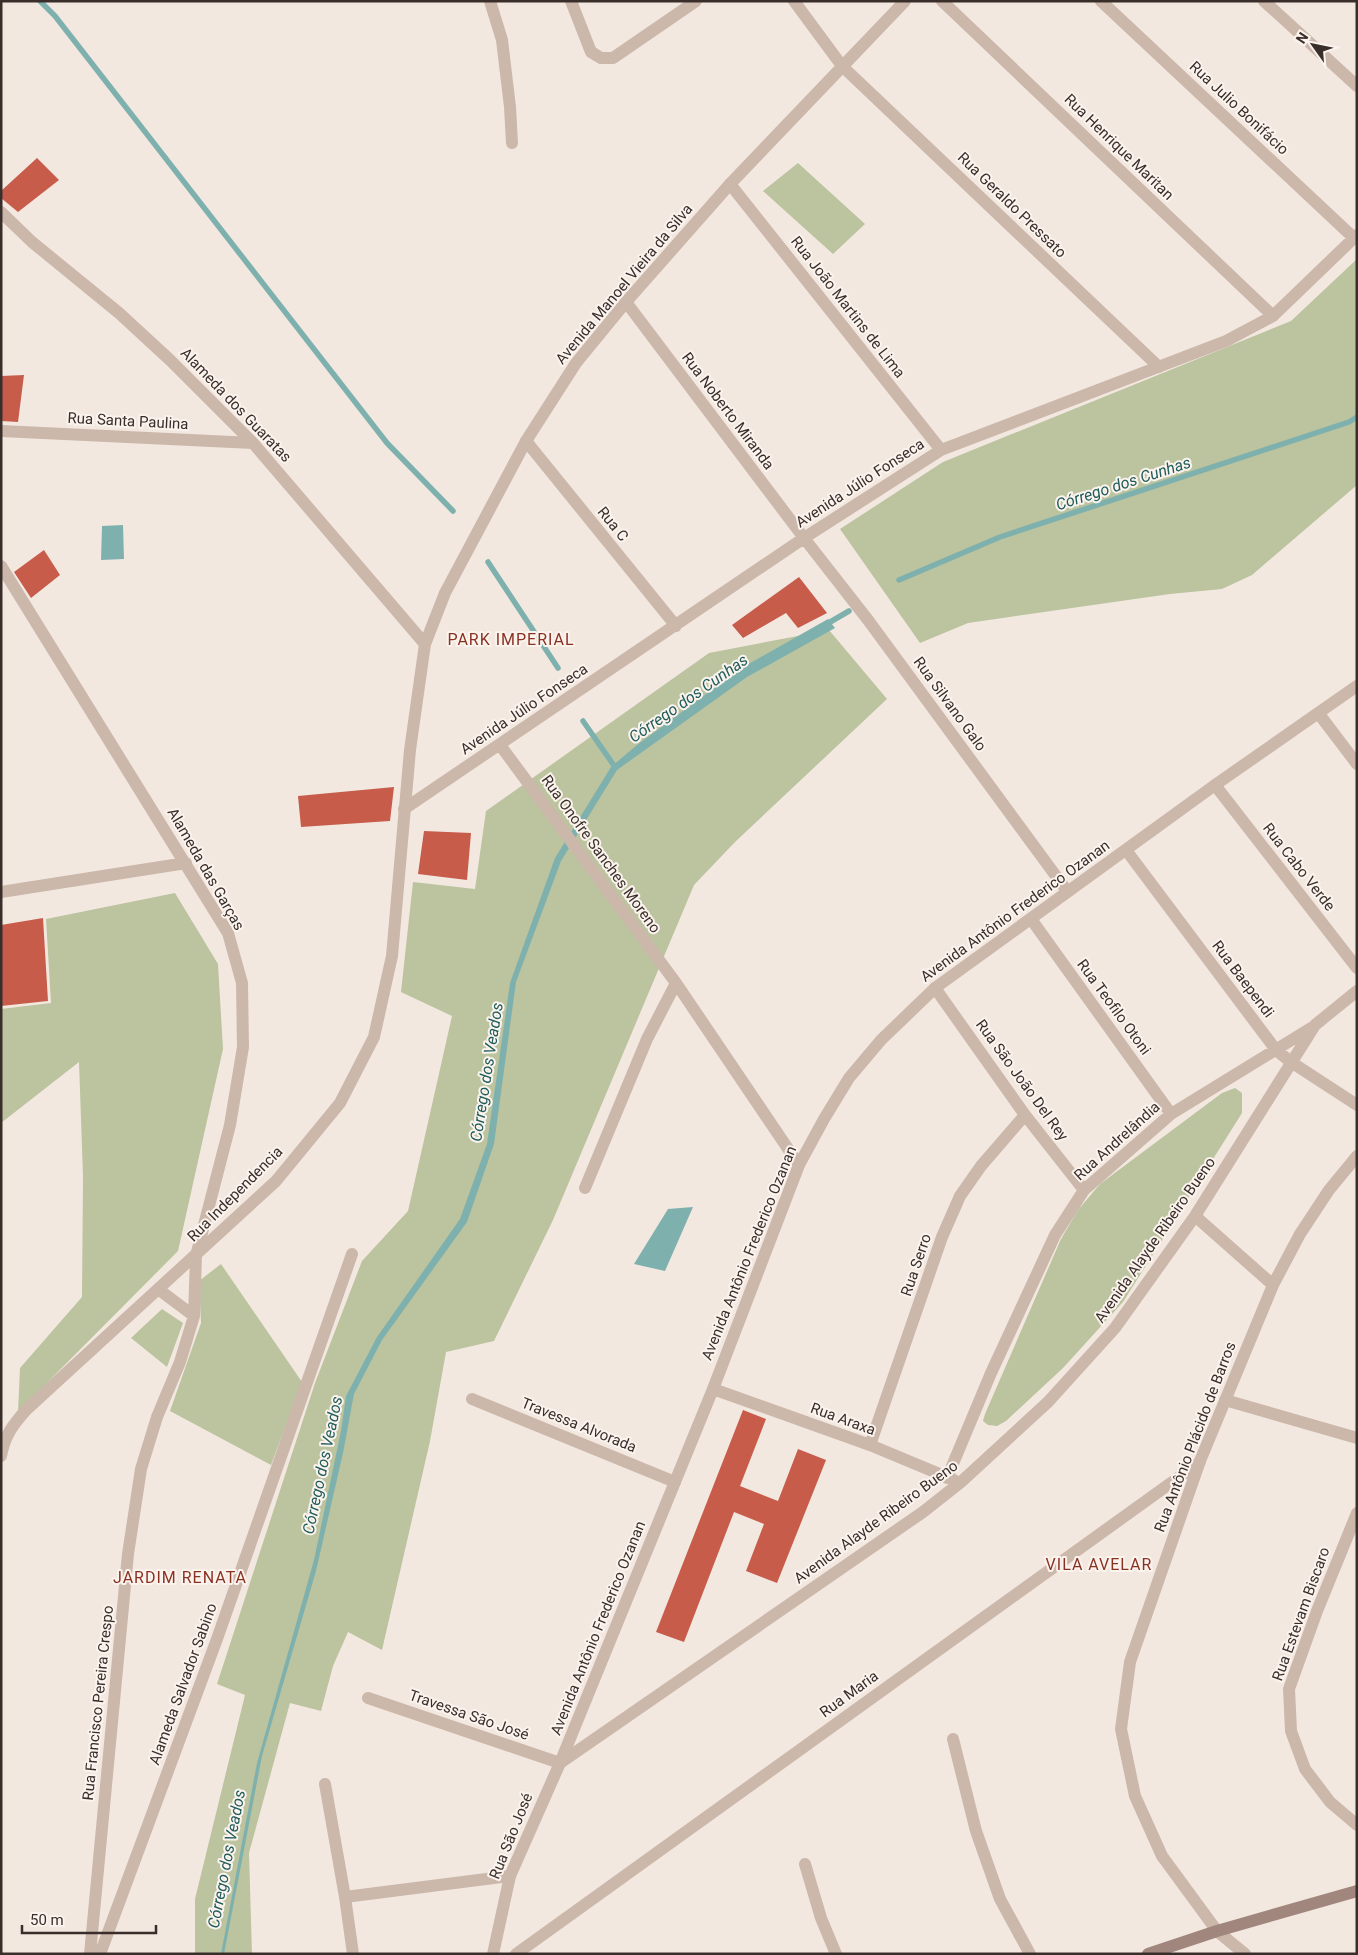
<svg xmlns="http://www.w3.org/2000/svg" width="1358" height="1955" viewBox="0 0 1358 1955" font-family="Roboto,sans-serif">
	<rect width="100%" height="100%" fill="#f3e8e0"/>
	<path fill="#bbc39f" d="M 798,163 L 865,224 L 833,254 L 763,191 Z
		M 1357,259 L 1357,485 L 1252,575 L 1222,589 L 1170,594 L 968,623 L 920,643 L 840,529 L 943,462 L 1291,321 Z
		M 829,630 L 887,699 L 735,842 L 694,885 L 553,1220 L 494,1341 L 446,1352 L 430,1441 L 382,1650 L 348,1632 L 333,1666 L 321,1711 L 290,1703 L 249,1853 L 252,1954 L 195,1954 L 195,1899 L 245,1695 L 217,1684 L 315,1383 L 362,1261 L 408,1211 L 452,1016 L 401,992 L 413,882 L 475,889 L 486,811 L 709,653 Z
		M 175,893 L 218,964 L 223,1049 L 178,1251 L 18,1412 L 20,1368 L 82,1297 L 83,1176 L 79,1062 L 1,1123 L 1,1009 L 51,1003 L 46,919 Z
		M 1235,1088 L 1242,1093 L 1242,1113 L 1123,1302 L 1063,1368 L 1006,1421 L 997,1426 L 988,1425 L 983,1421 L 985,1414 L 1061,1239 L 1078,1210 L 1100,1184 L 1222,1093 Z
		M 221,1264 L 302,1382 L 271,1465 L 170,1411 L 201,1323 L 199,1281 Z
		M 162,1309 L 183,1323 L 167,1367 L 131,1338 Z"/>
	<path fill="#7eb1ae" d="M 123,525 L 124,559 L 101,560 L 102,526 Z
		M 828,619 L 835,628 L 747,677 L 617,770 L 561,861 L 516,982 L 494,1144 L 467,1222 L 382,1340 L 354,1394 L 343,1453 L 316,1571 L 262,1756 L 224,1954 L 221,1954 L 257,1763 L 314,1560 L 341,1431 L 346,1396 L 377,1337 L 460,1219 L 487,1144 L 510,983 L 555,858 L 611,767 L 637,745 L 740,669 Z
		M 693,1207 L 665,1271 L 634,1264 L 668,1209 Z"/>
	<g fill="none" stroke-linecap="round" stroke-linejoin="round">
		<path stroke="#7eb1ae" stroke-width="5.5" d="M 40,1 L 55,16 L 387,443 L 453,511
			M 488,562 L 558,668
			M 899,580 L 1000,537 L 1349,422 L 1357,417
			M 825,625 L 849,611
			M 583,721 L 615,767"/>
	</g>
	<path fill="#c75c4b" d="M 37,158 L 59,180 L 18,212 L 1,198 L 1,191 Z
		M 24,375 L 18,422 L 1,421 L 1,376 Z
		M 44,550 L 60,575 L 31,598 L 14,572 Z
		M 799,577 L 827,613 L 798,628 L 786,613 L 743,638 L 732,625 Z
		M 394,787 L 390,821 L 301,827 L 298,796 Z
		M 424,831 L 471,833 L 467,880 L 418,874 Z
		M 43,918 L 48,1001 L 1,1006 L 1,925 Z
		M 743,1410 L 766,1419 L 740,1486 L 778,1501 L 798,1449 L 826,1460 L 777,1583 L 746,1571 L 764,1524 L 734,1512 L 684,1642 L 656,1632 Z"/>
	<g fill="none" stroke-linecap="round" stroke-linejoin="round">
		<path stroke="#ccb7ab" stroke-width="12" d="M 490,1 L 502,40 L 510,107 L 512,143
			M 571,1 L 591,52 L 601,58 L 613,58 L 696,1
			M 942,1 L 1273,316
			M 1101,1 L 1354,238
			M 1264,1 L 1357,86
			M 842,66 L 1159,367
			M 730,184 L 941,450
			M 1,212 L 32,242 L 119,313 L 170,360 L 253,443 L 425,644
			M 626,302 L 804,538 L 868,620 L 1067,891
			M 1,431 L 253,443
			M 526,441 L 676,626
			M 1,566 L 228,933 L 242,983 L 243,1047 L 230,1125 L 196,1256 L 194,1316 L 180,1362 L 157,1417 L 141,1469 L 128,1554 L 90,1954
			M 1319,714 L 1357,764
			M 500,745 L 676,983
			M 1215,785 L 1357,968
			M 404,809 L 804,538 L 941,450 L 1226,341 L 1273,316 L 1357,235
			M 1126,850 L 1276,1050 L 1291,1062 L 1357,1105
			M 1,892 L 186,863
			M 1031,919 L 1171,1114
			M 935,988 L 1025,1115 L 1084,1190
			M 585,1188 L 647,1039 L 676,983 L 799,1165
			M 1195,1216 L 1273,1285
			M 158,1289 L 194,1316
			M 713,1389 L 870,1445 L 954,1480
			M 472,1399 L 675,1482
			M 1225,1400 L 1357,1438
			M 870,1445 L 942,1237 L 960,1196 L 981,1166 L 1025,1115
			M 947,1478 L 991,1373 L 1055,1235 L 1084,1190 L 1171,1114 L 1311,1028
			M 1357,1513 L 1317,1611 L 1289,1689 L 1291,1731 L 1305,1769 L 1330,1802 L 1357,1825
			M 368,1698 L 560,1763 L 923,1512 L 961,1482 L 1048,1402 L 1115,1328 L 1195,1216 L 1315,1025 L 1357,991
			M 953,1739 L 976,1831 L 1000,1899 L 1030,1954
			M 325,1784 L 345,1897 L 353,1954
			M 805,1864 L 821,1918 L 836,1954
			M 345,1897 L 510,1876
			M 100,1954 L 217,1639 L 352,1254
			M 516,1954 L 1200,1462
			M 1245,1954 L 1217,1931 L 1162,1856 L 1135,1796 L 1121,1729 L 1130,1662 L 1200,1461 L 1273,1285 L 1300,1234 L 1329,1190 L 1357,1156"/>
		<path stroke="#ccb7ab" stroke-width="12" d="M 794,1 L 842,66
			M 1,1456 C 5,1435 12,1426 26,1410 L 276,1181 L 340,1103 L 374,1037 L 392,956 L 410,750 L 425,644 L 445,593 L 526,441 L 576,363 L 626,302 L 730,184 L 905,1
			M 493,1954 L 510,1876 L 560,1763 L 713,1389 L 799,1165 L 824,1119 L 849,1078 L 881,1040 L 935,988 L 1215,785 L 1357,686"/>
		<path stroke="#a0867c" stroke-width="12" d="M 1148,1954 L 1217,1931 L 1357,1891"/>
	</g>
	<g text-anchor="middle" stroke-width="4" stroke-linejoin="round" paint-order="stroke">
		<g font-size="15" fill="#3a2e2a" stroke="#fbf3ed">
			<text transform="translate(1239 108) rotate(43)" y="5">Rua Julio Bonifácio</text>
			<text transform="translate(1119 147) rotate(44)" y="5">Rua Henrique Maritan</text>
			<text transform="translate(1012 205) rotate(44)" y="5">Rua Geraldo Pressato</text>
			<text transform="translate(624 284) rotate(-50)" y="5">Avenida Manoel Vieira da Silva</text>
			<text transform="translate(848 307) rotate(52)" y="5">Rua João Martins de Lima</text>
			<text transform="translate(236 405) rotate(46)" y="5">Alameda dos Guaratas</text>
			<text transform="translate(728 411) rotate(53)" y="5">Rua Noberto Miranda</text>
			<text transform="translate(128 421) rotate(3)" y="5">Rua Santa Paulina</text>
			<text transform="translate(860 483) rotate(-33)" y="5">Avenida Júlio Fonseca</text>
			<text transform="translate(613 524) rotate(51)" y="5">Rua C</text>
			<text transform="translate(950 704) rotate(54)" y="5">Rua Silvano Galo</text>
			<text transform="translate(524 709) rotate(-34)" y="5">Avenida Júlio Fonseca</text>
			<text transform="translate(601 854) rotate(54)" y="5">Rua Onofre Sanches Moreno</text>
			<text transform="translate(1299 867) rotate(52)" y="5">Rua Cabo Verde</text>
			<text transform="translate(206 869) rotate(60)" y="5">Alameda das Garças</text>
			<text transform="translate(1015 911) rotate(-36)" y="5">Avenida Antônio Frederico Ozanan</text>
			<text transform="translate(1243 979) rotate(53)" y="5">Rua Baependi</text>
			<text transform="translate(1114 1007) rotate(54)" y="5">Rua Teofilo Otoni</text>
			<text transform="translate(1022 1080) rotate(54)" y="5">Rua São João Del Rey</text>
			<text transform="translate(1117 1141) rotate(-42)" y="5">Rua Andrelândia</text>
			<text transform="translate(235 1194) rotate(-45)" y="5">Rua Independencia</text>
			<text transform="translate(1155 1240) rotate(-55)" y="5">Avenida Alayde Ribeiro Bueno</text>
			<text transform="translate(749 1253) rotate(-68)" y="5">Avenida Antônio Frederico Ozanan</text>
			<text transform="translate(916 1265) rotate(-71)" y="5">Rua Serro</text>
			<text transform="translate(843 1419) rotate(20)" y="5">Rua Araxa</text>
			<text transform="translate(579 1425) rotate(22)" y="5">Travessa Alvorada</text>
			<text transform="translate(1195 1437) rotate(-69)" y="5">Rua Antônio Plácido de Barros</text>
			<text transform="translate(876 1522) rotate(-36)" y="5">Avenida Alayde Ribeiro Bueno</text>
			<text transform="translate(1301 1614) rotate(-70)" y="5">Rua Estevam Biscaro</text>
			<text transform="translate(598 1628) rotate(-68)" y="5">Avenida Antônio Frederico Ozanan</text>
			<text transform="translate(183 1684) rotate(-70)" y="5">Alameda Salvador Sabino</text>
			<text transform="translate(849 1694) rotate(-36)" y="5">Rua Maria</text>
			<text transform="translate(98 1703) rotate(-84)" y="5">Rua Francisco Pereira Crespo</text>
			<text transform="translate(469 1715) rotate(19)" y="5">Travessa São José</text>
			<text transform="translate(511 1836) rotate(-68)" y="5">Rua São José</text>
		</g>
		<g font-size="16" font-style="italic" fill="#1f5c5a" stroke="#fbf3ed">
			<text transform="translate(1123 483) rotate(-18)" y="6">Córrego dos Cunhas</text>
			<text transform="translate(688 698) rotate(-35)" y="6">Córrego dos Cunhas</text>
			<text transform="translate(486 1072) rotate(-81)" y="6">Córrego dos Veados</text>
			<text transform="translate(322 1465) rotate(-78)" y="6">Córrego dos Veados</text>
			<text transform="translate(226 1859) rotate(-79)" y="6">Córrego dos Veados</text>
		</g>
		<g font-size="16" letter-spacing="1" fill="#8a3122" stroke="#fbf3ed">
			<text x="511" y="645">PARK IMPERIAL</text>
			<text x="1099" y="1570">VILA AVELAR</text>
			<text x="180" y="1583">JARDIM RENATA</text>
		</g>
	</g>
	<rect width="1358" height="1955" fill="none" stroke="#3a2e2a" stroke-width="5"/>
	<g transform="translate(1313 45) rotate(303)" stroke="#fbf3ed" stroke-width="4" paint-order="stroke">
	<path d="M0-4L9 19L0 12L-9 19Z" fill="#3a2e2a"/>
	<text y="-8" font-size="14" font-weight="bold" text-anchor="middle" fill="#3a2e2a">N</text>
	</g>
	<path d="M22 1925v8h134v-8" fill="none" stroke="#3a2e2a" stroke-width="2.5"/>
	<text x="30" y="1925" font-size="15" fill="#3a2e2a" stroke="#fbf3ed" stroke-width="4" paint-order="stroke">50 m</text>
</svg>
